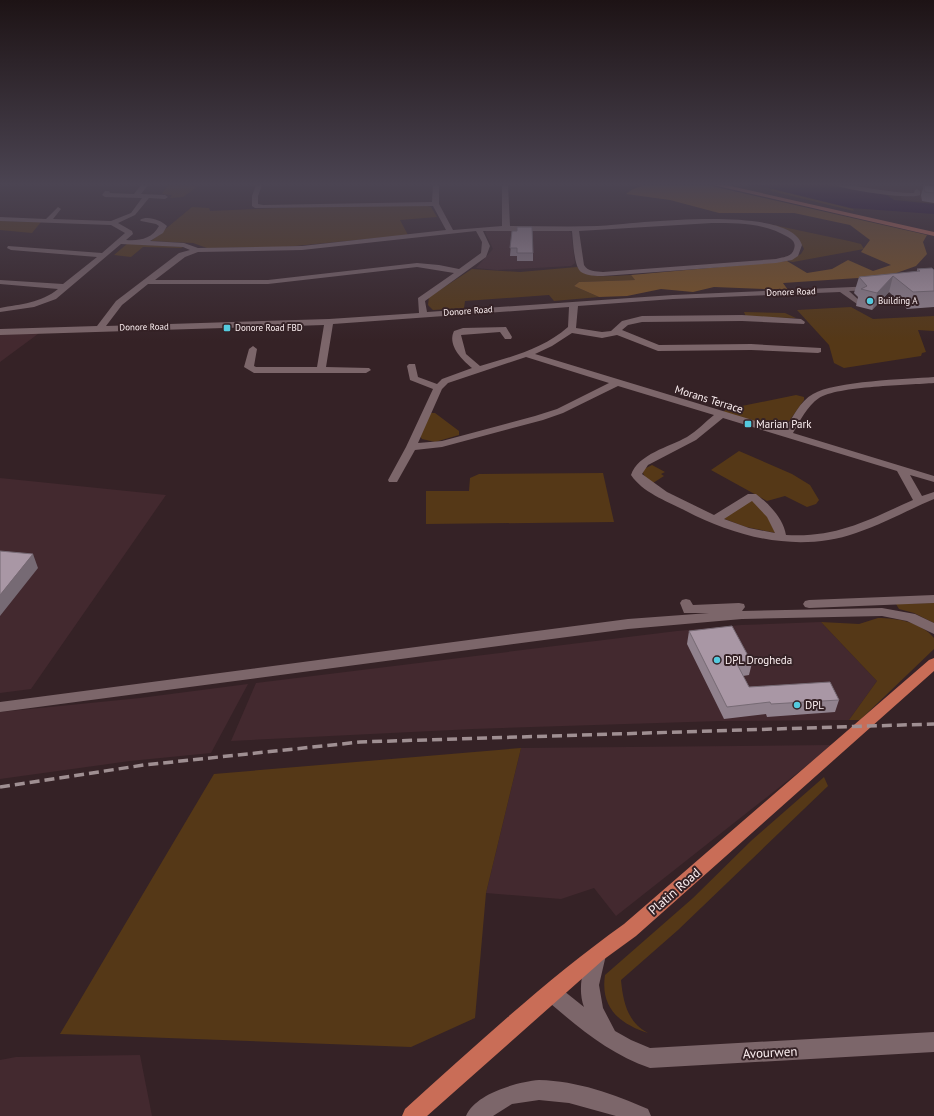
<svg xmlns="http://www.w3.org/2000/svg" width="934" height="1116" viewBox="0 0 934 1116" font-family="'PT Sans',sans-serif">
	<rect width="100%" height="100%" fill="#352226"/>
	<path fill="#43292f" d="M 847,185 L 934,185 L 934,203 L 906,200 L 901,198 L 902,194 Z
		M 568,230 L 571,233 L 575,263 L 571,266 L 497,270 L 476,268 L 493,249 L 485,232 L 486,231 Z
		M 42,331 L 0,362 L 0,333 Z
		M 0,478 L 166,495 L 31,689 L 0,693 Z
		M 821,622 L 877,681 L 849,720 L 721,721 L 473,729 L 231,741 L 256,683 L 677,631 L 741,625 Z
		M 248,684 L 211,753 L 130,761 L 0,779 L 0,712 L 140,698 Z
		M 833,745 L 616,916 L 594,888 L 561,899 L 486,893 L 521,748 Z
		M 140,1055 L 152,1116 L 0,1116 L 0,1060 L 16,1057 Z"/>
	<path fill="#553817" d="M 168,185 L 196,186 L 198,186 L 183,197 L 170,198 L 172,195 L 162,194 Z
		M 772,189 L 853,209 L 854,211 L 771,191 Z
		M 350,205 L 428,206 L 431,207 L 437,217 L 400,220 L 408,235 L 285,247 L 207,248 L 193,243 L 151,241 L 192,207 L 209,208 L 210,211 Z
		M 0,221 L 40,222 L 41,222 L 32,233 L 0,230 Z
		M 769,224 L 849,241 L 861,244 L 864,249 L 793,262 L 788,261 L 801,254 L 804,249 C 798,234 784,230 769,224 Z
		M 128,243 L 183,247 L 181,248 L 143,247 L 131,257 L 114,255 Z
		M 577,267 C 590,281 615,275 631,275 L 635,280 L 579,282 L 574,286 L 599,297 L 554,301 L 549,295 L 465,301 L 464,308 L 433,310 L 428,305 L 429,297 L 472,269 L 520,272 Z
		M 851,307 L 873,319 L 934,316 L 934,331 L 918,330 L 926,352 L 922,353 L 921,356 L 844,368 L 834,363 L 829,345 L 797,310 Z
		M 744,312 L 785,313 L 796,318 L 746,317 Z
		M 796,395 L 804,397 L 804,400 L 785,427 L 772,427 L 723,412 L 727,409 Z
		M 431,413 L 435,413 L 459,431 L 459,435 L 435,442 L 422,439 L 420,436 Z
		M 739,451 L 792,474 L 810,485 L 819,500 L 816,504 L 807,507 L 785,496 L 767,501 L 711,470 Z
		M 652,465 L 665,472 L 661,474 L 664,476 L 653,483 L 646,479 L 643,473 L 644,469 Z
		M 603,473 L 614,522 L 426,524 L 426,491 L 469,491 L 470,478 L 479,474 Z
		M 748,500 C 763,500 769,521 776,533 L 746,527 L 722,518 Z
		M 934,603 L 934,623 L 914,613 L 899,609 L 896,604 Z
		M 878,618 C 897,618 921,622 934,638 L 934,649 L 860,720 L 849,720 L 877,681 L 821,622 L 859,624 Z
		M 521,748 L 486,893 L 475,1018 L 411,1047 L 60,1034 L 214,774 Z
		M 824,777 L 828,786 L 678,930 L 621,980 C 623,1001 627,1022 648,1033 C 620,1024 600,1008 605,975 L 693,898 L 752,840 Z"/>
	<path fill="#7d5322" d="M 641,185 L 707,185 L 927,235 L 923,242 L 927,254 L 916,266 L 888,276 L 783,283 L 788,290 L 714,287 L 693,292 L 661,289 L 627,296 L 599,297 L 574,286 L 579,282 L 635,280 L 631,275 L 787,261 L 807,273 L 832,269 L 848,260 L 873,271 L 891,265 L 861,252 L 870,240 L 850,225 L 794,213 L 719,213 L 670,200 L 626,194 L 633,189 L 643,186 Z"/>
	<path fill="#1b0431" d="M 746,185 L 828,185 L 887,195 L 894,200 L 934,204 L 934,214 L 851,208 L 773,189 Z"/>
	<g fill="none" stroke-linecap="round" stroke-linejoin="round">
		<path fill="#7c666a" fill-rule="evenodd" d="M 141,185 L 148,185 L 141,194 L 165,195 L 168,197 L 165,199 L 149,198 L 135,215 L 118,223 L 132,231 L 133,234 L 126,240 C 139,241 152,239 159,226 L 156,224 L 141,221 L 140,220 C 147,215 161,220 167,226 L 163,233 L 150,241 L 184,243 L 198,248 L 302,246 L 446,230 L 433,206 L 255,208 L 252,206 L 252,196 L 256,185 L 262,185 L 258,196 L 258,204 L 263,205 L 432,202 L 433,185 L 439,185 L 439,204 L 453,230 L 502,226 L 502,185 L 508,185 L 510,226 C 539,226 568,227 598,226 C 633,224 790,203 802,245 L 798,256 L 792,260 L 776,263 L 603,276 C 596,276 587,276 581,272 C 574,267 573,240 572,231 L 483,231 L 490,246 L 486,257 L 425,301 L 427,312 L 673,295 L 875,286 L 876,288 L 872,290 L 849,291 L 861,302 L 857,304 L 840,292 L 673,299 L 578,306 L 576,328 L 602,332 L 611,331 L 622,321 L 642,316 L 742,315 L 801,319 L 805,322 L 804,324 L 742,321 L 642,322 L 628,325 L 622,330 L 659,345 L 751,344 L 821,348 L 821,352 L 818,353 L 751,350 L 658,351 L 617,335 L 602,338 L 572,333 L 552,346 L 535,354 L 785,430 C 792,418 800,401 813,394 C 835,381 906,379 934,377 L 934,383 C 910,385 837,386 819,398 C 807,406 800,421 793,433 L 934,476 L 934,482 L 910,475 L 922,496 L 934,492 L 934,499 C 908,510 883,524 856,533 C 799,553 738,538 686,511 C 667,501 643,493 631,475 C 638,454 669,447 687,437 C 697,431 705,422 714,415 L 618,386 L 563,413 L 543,420 L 442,447 L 415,450 L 397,482 L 389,482 L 388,480 L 406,447 L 433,389 L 410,380 L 407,366 L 409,364 L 415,364 L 418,377 L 437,384 L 442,379 L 472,368 C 462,360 447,345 454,331 L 463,328 L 506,327 L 512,337 L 511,339 L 505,339 L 500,332 L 461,335 L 466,354 L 480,366 C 511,357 543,349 568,327 L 569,307 L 333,324 L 326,367 L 369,368 L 371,370 L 366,373 L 254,373 L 244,367 L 249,349 L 253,346 L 257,349 L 254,366 L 256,367 L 317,367 L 324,325 L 0,335 L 0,329 L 97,326 L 116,301 L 179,253 L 190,250 L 183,247 L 121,244 L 56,299 L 34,307 L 0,312 L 0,308 C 21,304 41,303 58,289 L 0,284 L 0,280 L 63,284 L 97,257 L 11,250 L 7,248 L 8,246 L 102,253 L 125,233 L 111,225 L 0,221 L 0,217 L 46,219 L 58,207 L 61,209 L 53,219 L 111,221 L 131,213 L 142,198 L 105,197 L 102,195 L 105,191 L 109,191 L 110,193 L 134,194 ZM 712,223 C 739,223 765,223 788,237 C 793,240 796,243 794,249 C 792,257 783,257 776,259 L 603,272 C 596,271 588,272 584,265 L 579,231 ZM 476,231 L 482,242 L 481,253 L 459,269 L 439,265 L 417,263 L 268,280 L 155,280 L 185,257 L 198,252 L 302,250 ZM 417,267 L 454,273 L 418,298 L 419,313 L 329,319 L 106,326 L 122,305 L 148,284 L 268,284 ZM 526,357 L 609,383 L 557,409 L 535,416 L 442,441 L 418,443 L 442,389 L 448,383 ZM 723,418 L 897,471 L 913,500 C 868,520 837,538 786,535 C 783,518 769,504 756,494 L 748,494 L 714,515 L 667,492 L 642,474 L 648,465 L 696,440 ZM 752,501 L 767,517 L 775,533 L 749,528 L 724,519 Z
			M 836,185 C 862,185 887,193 914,193 L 915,190 L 917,189 L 920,191 L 920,195 C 913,200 844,190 836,185 Z
			M 934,595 L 934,603 L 809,608 L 805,607 L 803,604 L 805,601 L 809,600 Z
			M 686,599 L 690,600 L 693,605 L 739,603 L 744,604 L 745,607 L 742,611 L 882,608 L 915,614 L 934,623 L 934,634 L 907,621 L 882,616 L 742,619 L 628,629 L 0,712 L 0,702 L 628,619 L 709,613 L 684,613 L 680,603 L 682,600 Z
			M 597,946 L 603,949 L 606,955 L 599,985 L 603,1008 L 615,1031 L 631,1040 L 650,1048 L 934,1032 L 934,1052 L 650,1068 C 609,1054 578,1027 545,999 L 543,993 L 545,987 L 552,984 L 559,987 L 584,1007 C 577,988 583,967 591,949 Z
			M 539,1080 C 578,1081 613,1094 648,1109 L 651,1116 L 616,1116 L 569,1103 L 539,1100 L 512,1104 L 493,1116 L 466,1116 C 475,1094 516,1082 539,1080 Z"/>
		<path fill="#c96d57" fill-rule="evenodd" d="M 713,185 L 726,185 L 934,232 L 934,236 Z
			M 934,658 L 934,671 L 636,936 L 603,960 L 427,1116 L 402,1116 L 405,1109 C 475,1046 547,979 624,924 L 929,660 Z"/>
		<path stroke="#9f8f92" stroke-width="3.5" stroke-dasharray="10 5" stroke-linecap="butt" d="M 0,787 L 144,765 L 360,742 L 934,724"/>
	</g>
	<path fill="#91828e" d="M 924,185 L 934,186 L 934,203 L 922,201 L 921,195 Z
		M 512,231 L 533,253 L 533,261 L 517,261 L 517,256 L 510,256 Z
		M 932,268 L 934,291 L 934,307 L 907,309 L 889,292 L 872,310 L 856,306 L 858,297 L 854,293 L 859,277 L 917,272 L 917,269 Z
		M 689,631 L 752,663 L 749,675 L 743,676 L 749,687 L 839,700 L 835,712 L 767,717 L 766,714 L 724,719 L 687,644 Z"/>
	<path fill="#766a74" d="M 893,276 L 889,292 L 872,310 L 877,293 Z
		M 33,554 L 38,568 L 0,616 L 0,595 Z"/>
	<path fill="#a997a5" stroke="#766a74" d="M 924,185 L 934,186 L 934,193 L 925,192 Z
		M 517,227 L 532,227 L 533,253 L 517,253 L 517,248 L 510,248 L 512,231 L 517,231 Z
		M 932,268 L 934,270 L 934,291 L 913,292 L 893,276 L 877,293 L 861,289 L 867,286 L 859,277 L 920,271 L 917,269 Z
		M 0,551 L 33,554 L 0,595 Z
		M 732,626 L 752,663 L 737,664 L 749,687 L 830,682 L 839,700 L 771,704 L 770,702 L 727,707 L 689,631 Z"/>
	<linearGradient id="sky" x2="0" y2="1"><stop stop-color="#1d1315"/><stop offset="0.54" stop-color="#4b4452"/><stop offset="1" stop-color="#4b4452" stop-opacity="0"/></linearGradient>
	<rect width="934" height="341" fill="url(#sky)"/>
	<g fill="#54cade" stroke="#352226" stroke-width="1.5">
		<circle cx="870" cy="301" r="4"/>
		<rect x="223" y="324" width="8" height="8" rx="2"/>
		<rect x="744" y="420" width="8" height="8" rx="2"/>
		<circle cx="717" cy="660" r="4"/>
		<circle cx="797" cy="705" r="4"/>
	</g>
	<g text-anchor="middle" stroke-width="4" stroke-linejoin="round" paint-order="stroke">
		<g font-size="9" fill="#fdf0f2" stroke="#352226">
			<text transform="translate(791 292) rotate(-2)" y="3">Donore Road</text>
			<text transform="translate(468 311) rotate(-4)" y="3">Donore Road</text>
			<text transform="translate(144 327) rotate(-1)" y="3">Donore Road</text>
		</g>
		<g font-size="9" fill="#fdf0f2" stroke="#352226" text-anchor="start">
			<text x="878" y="304">Building A</text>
			<text x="235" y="331">Donore Road FBD</text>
		</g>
		<g font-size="11" fill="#fdf0f2" stroke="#352226">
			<text transform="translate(709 399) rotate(17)" y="4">Morans Terrace</text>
		</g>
		<g font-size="11" fill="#fdf0f2" stroke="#352226" text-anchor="start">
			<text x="756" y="428">Marian Park</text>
			<text x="725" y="664">DPL Drogheda</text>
			<text x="805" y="709">DPL</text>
		</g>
		<g font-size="13" fill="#fdf0f2" stroke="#352226">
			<text transform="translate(674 891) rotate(-41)" y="5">Platin Road</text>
			<text transform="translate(770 1052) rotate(-3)" y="5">Avourwen</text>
		</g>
	</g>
</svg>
